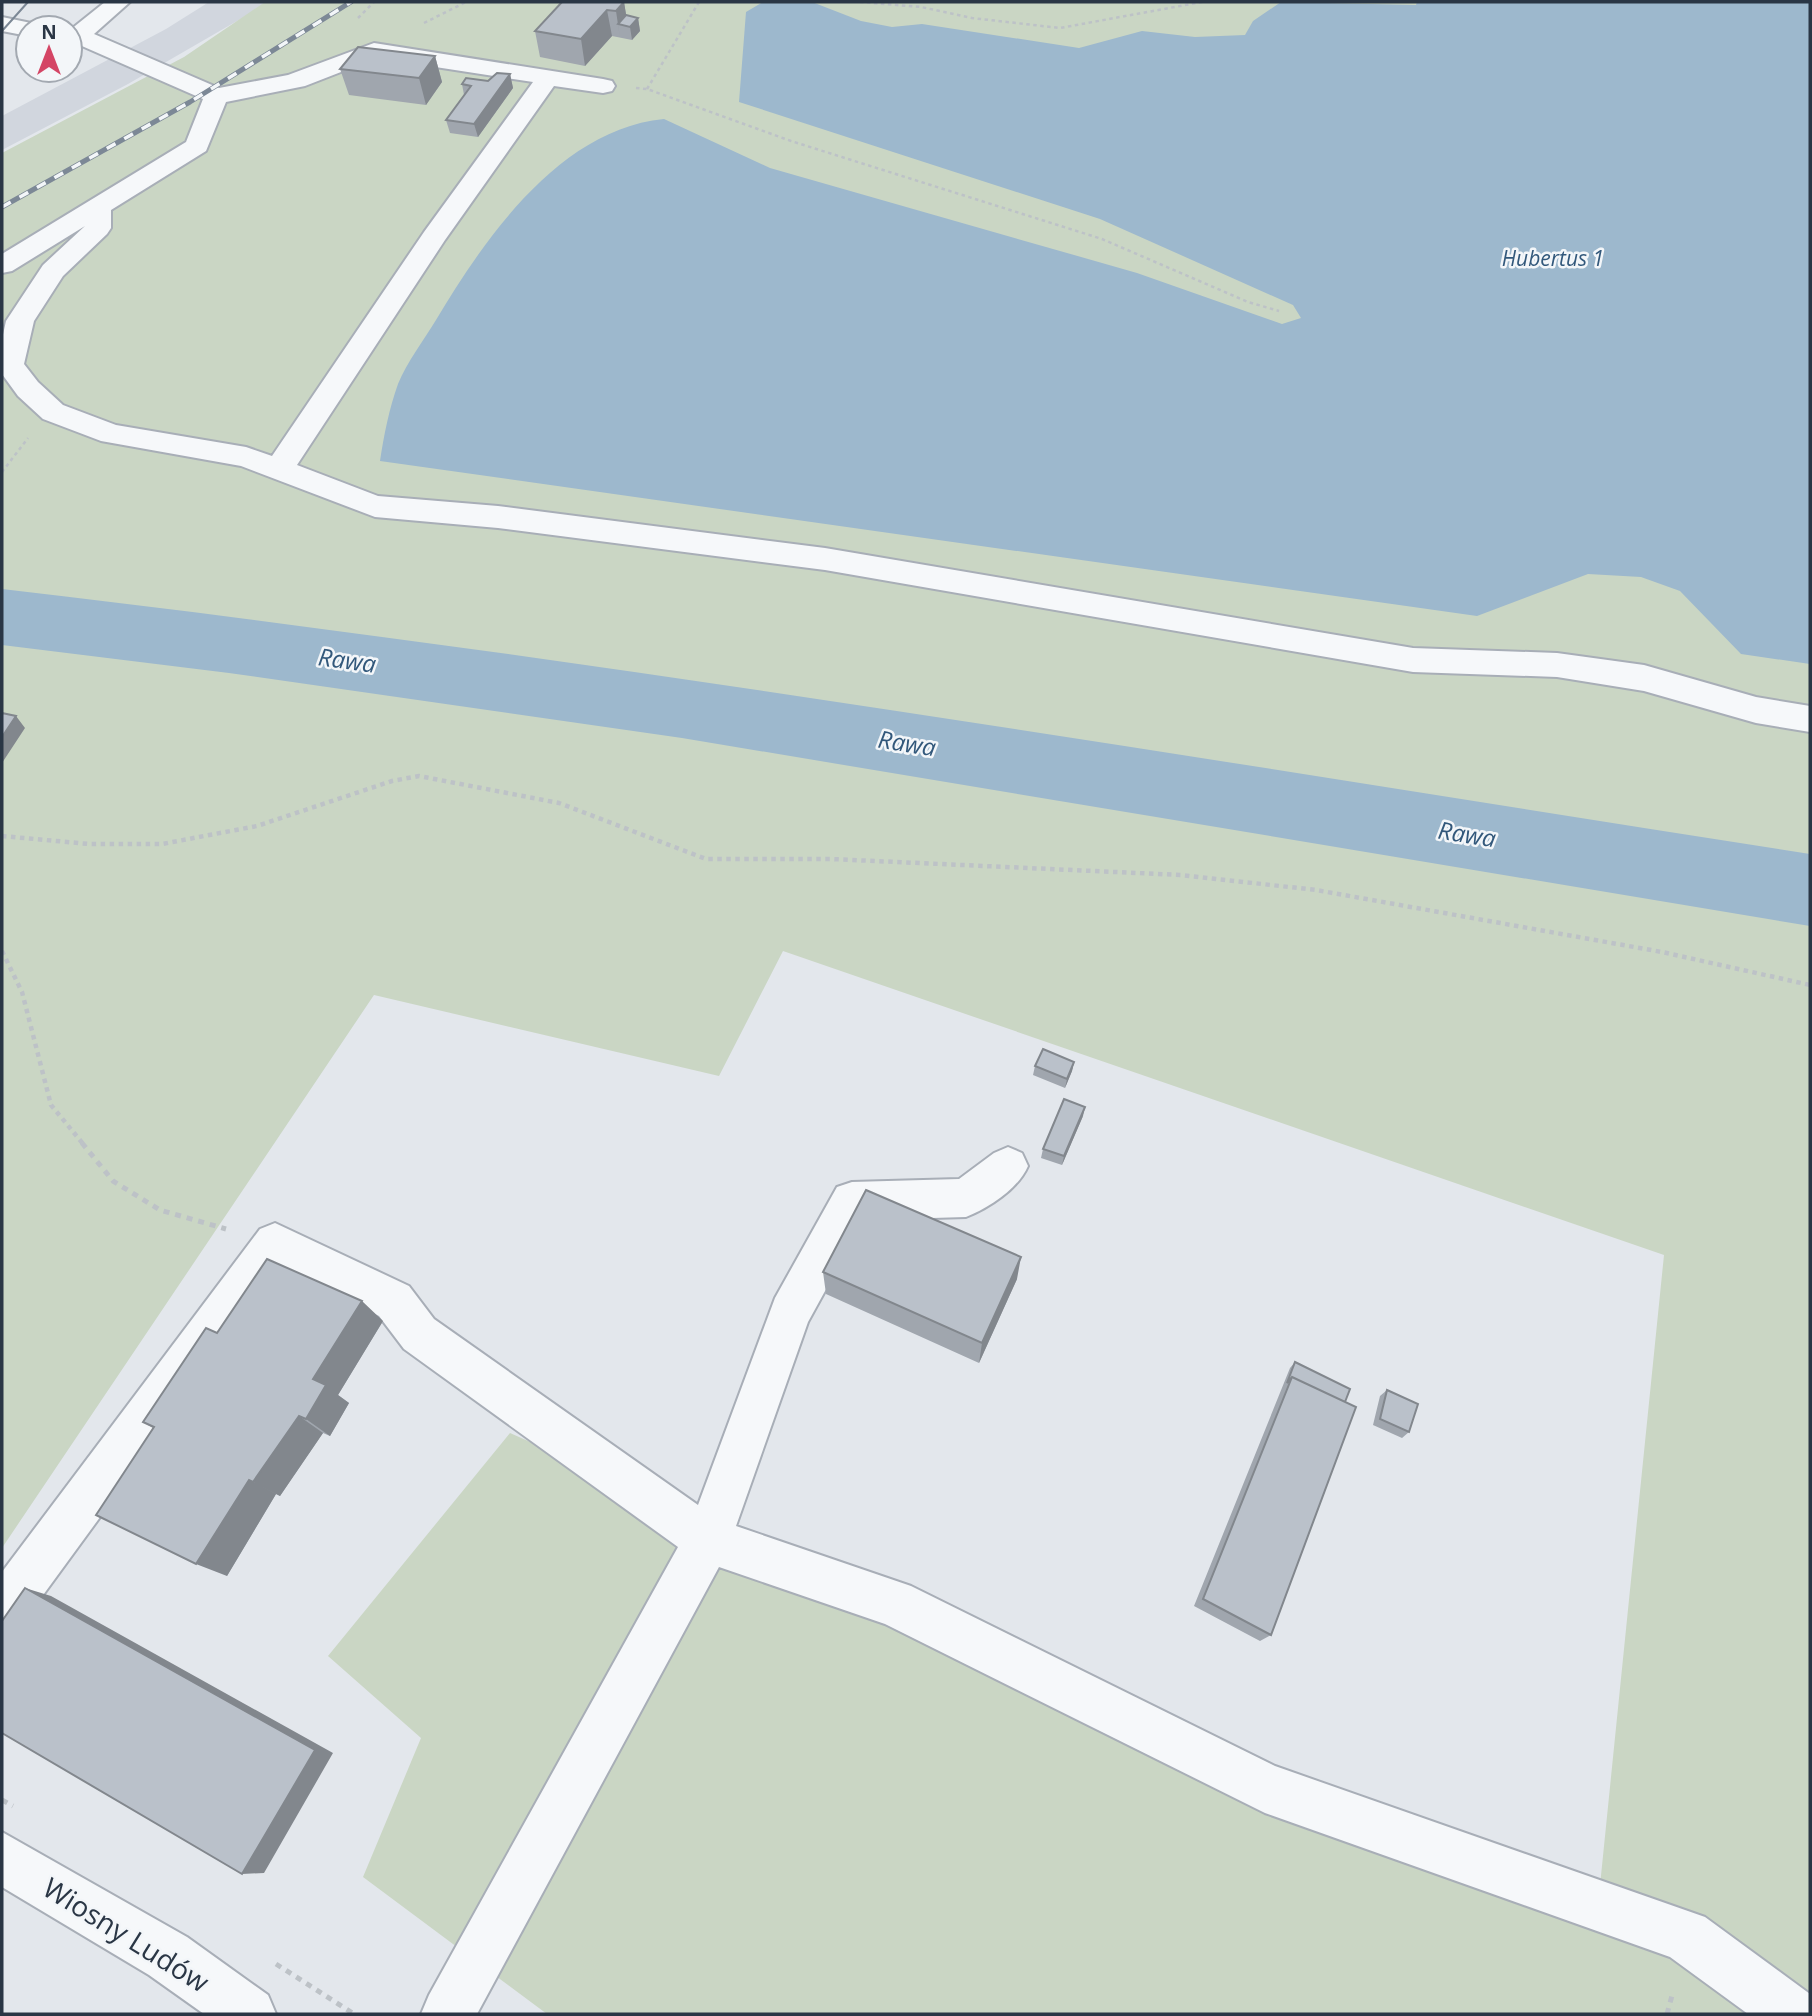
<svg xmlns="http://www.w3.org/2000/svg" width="1812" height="2016" viewBox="0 0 1812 2016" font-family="'Open Sans',sans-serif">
	<rect width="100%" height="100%" fill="#e3e7ec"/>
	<path fill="#d1d6de" d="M 209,2 L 270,2 L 128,84 L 2,150 L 2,116 L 166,29 Z"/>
	<path fill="#cad6c4" d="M 265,2 L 1810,2 L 1810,874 L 631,687 L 2,603 L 2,153 L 184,57 Z
		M 2,629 L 402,680 L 1540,865 L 1810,905 L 1810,2014 L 547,2014 L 363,1877 L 421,1738 L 328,1656 L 510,1433 L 1597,1915 L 1664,1255 L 783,951 L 719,1076 L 374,995 L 2,1548 Z"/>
	<path fill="#9db8cd" d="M 763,2 L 812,2 L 861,21 L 892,27 L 922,24 L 1079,48 L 1142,31 L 1195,37 L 1245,35 L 1253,21 L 1281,2 L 1416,5 L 1417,2 L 1810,2 L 1810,664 L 1741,654 L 1680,591 L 1641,577 L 1588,574 L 1477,616 L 380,461 C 384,435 389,409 398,384 C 407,362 424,340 436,320 C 485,238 560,129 664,119 L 770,168 L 1137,273 L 1282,324 L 1301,318 L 1293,305 L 1100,219 L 739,102 L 746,12 Z"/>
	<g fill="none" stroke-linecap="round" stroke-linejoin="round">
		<path fill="#9db8cd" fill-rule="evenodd" d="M 2,589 C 607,659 1208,760 1810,854 L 1810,926 L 682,738 L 229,673 L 2,645 Z"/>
		<defs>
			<path id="minor" d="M 105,2 L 130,2 L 94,34 L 219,88 L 288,75 L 374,43 L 603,79 L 612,81 L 615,86 L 612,91 L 603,93 L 554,86 L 445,240 L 297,465 L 378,496 L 498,506 L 825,548 L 1413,648 L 1557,653 L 1644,665 L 1756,697 L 1810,706 L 1810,732 L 1756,723 L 1644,691 L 1557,677 L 1413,672 L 825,570 L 498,528 L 375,517 L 241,466 L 101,441 L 43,419 L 18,396 L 2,374 L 2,339 L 6,321 L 43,265 L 85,226 L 12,271 L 2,273 L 2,254 L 186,142 L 203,99 L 75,43 L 70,44 L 70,30 ZM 377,58 L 533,82 L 424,232 L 272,456 L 246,447 L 116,425 L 63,405 L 38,382 L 24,364 L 34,321 L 63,276 L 107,234 L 111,228 L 111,210 L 206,151 L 226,102 L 305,86 Z
				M 2,17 L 36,24 L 39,28 L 28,28 L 28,36 L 2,31 Z
				M 1008,1147 L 1022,1153 L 1028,1166 C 1018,1189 989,1208 966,1217 L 864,1220 L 808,1322 L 736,1526 L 911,1586 L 1275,1766 L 1705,1917 L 1810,1994 L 1810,2014 L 1748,2014 L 1670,1957 L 1265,1813 L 885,1624 L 719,1567 L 477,2014 L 421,2014 L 429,1995 L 678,1547 L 404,1349 L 379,1316 L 282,1268 L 19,1628 L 2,1635 L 2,1572 L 260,1229 L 275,1223 L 409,1286 L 434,1319 L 698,1505 L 775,1298 L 837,1187 L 852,1182 L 959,1179 L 994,1153 Z
				M 2,1832 L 187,1937 L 268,1995 L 276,2014 L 204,2014 L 149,1975 L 2,1887 Z"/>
		</defs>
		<use href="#minor" stroke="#a8aeb7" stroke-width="4"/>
		<path stroke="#bdc2c7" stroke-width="2.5" stroke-dasharray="3.5 3.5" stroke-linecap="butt" d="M 860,2 L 921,7 L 972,18 L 1060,28 L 1202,2
			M 358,18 L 374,2
			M 424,23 L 466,2
			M 636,88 L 647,89 L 791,141 L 1102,239 L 1248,302 L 1279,311
			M 647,89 L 699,2
			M 2,472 L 28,438"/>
		<path stroke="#bdc2c7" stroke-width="4.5" stroke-dasharray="4.5 4.5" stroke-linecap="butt" d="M 2,836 L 89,844 L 162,844 L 257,826 L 392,781 L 419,776 L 559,803 L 706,859 L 831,859 L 1181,875 L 1316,890 L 1662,952 L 1810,985
			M 2,951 L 22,992 L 51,1105 L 84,1145"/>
		<path stroke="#bdc2c7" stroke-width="5" stroke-dasharray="6 6" stroke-linecap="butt" d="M 82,1143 L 113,1181 L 160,1210 L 226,1229
			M 2,1800 L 13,1806
			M 276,1964 L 354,2014
			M 1667,2014 L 1673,1992"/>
		<use href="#minor" fill="#f6f8fa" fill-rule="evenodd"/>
		<path stroke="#7c8896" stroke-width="2" d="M 2,31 L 28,2"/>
		<defs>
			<path id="rail" d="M 2,207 L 190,102 L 351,2"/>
		</defs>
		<use href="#rail" stroke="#7c8896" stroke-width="5"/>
		<use href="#rail" stroke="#f3f6f9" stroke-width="3.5" stroke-dasharray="10" stroke-linecap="butt"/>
	</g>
	<path fill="#a0a6ae" d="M 624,2 L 626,15 L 638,18 L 640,31 L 632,40 L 612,36 L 585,66 L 540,57 L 535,31 Z
		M 435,56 L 442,82 L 426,105 L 349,95 L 340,69 Z
		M 510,74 L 513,88 L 478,137 L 450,133 L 446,120 L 464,95 L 462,84 L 488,81 Z
		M 1074,1062 L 1072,1071 L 1065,1088 L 1033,1075 L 1035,1066 Z
		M 1083,1116 L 1062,1165 L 1041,1158 L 1043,1149 Z
		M 823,1272 L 1017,1279 L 979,1363 L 826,1294 Z
		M 383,1321 L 338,1395 L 349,1403 L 330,1436 L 323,1433 L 280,1496 L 276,1494 L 227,1576 L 153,1428 L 143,1422 L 217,1333 Z
		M 1295,1362 L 1345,1402 L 1271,1635 L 1260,1641 L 1194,1606 L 1290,1368 Z
		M 1387,1390 L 1409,1432 L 1402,1438 L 1373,1425 L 1380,1396 Z"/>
	<path fill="#82878d" d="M 624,2 L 628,26 L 618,24 L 620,38 L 616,11 Z
		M 607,10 L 612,36 L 585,66 L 581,39 Z
		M 638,18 L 640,31 L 632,40 L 630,27 Z
		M 435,56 L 442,82 L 426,105 L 419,78 Z
		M 510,74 L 513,88 L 478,137 L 474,124 Z
		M 16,716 L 25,728 L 2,763 L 2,737 Z
		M 1074,1062 L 1072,1071 L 1065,1088 L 1067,1079 Z
		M 1085,1107 L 1083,1116 L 1062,1165 L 1064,1156 Z
		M 1021,1257 L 1017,1279 L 979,1363 L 982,1343 Z
		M 362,1301 L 383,1321 L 338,1395 L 349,1403 L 330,1436 L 306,1419 L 313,1379 Z
		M 299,1416 L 323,1433 L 280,1496 L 253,1482 Z
		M 249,1480 L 276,1494 L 227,1576 L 196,1564 Z
		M 25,1588 L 51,1596 L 333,1753 L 264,1873 L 242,1874 Z"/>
	<path fill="#bac1ca" stroke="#82878d" stroke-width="2" d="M 562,2 L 624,2 L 616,11 L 607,10 L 581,39 L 535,31 Z
		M 626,15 L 638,18 L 630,27 L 618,24 Z
		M 358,47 L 435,56 L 419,78 L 340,69 Z
		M 497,73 L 510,74 L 474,124 L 446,120 L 471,86 L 462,84 L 466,78 L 488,81 Z
		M 2,713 L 16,716 L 2,737 Z
		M 1043,1049 L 1074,1062 L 1067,1079 L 1035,1066 Z
		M 1064,1099 L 1085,1107 L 1064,1156 L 1043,1149 Z
		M 866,1190 L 1021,1257 L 982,1343 L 823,1272 Z
		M 267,1259 L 362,1301 L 313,1379 L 326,1385 L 306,1419 L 299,1416 L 253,1482 L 249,1480 L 196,1564 L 96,1515 L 154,1427 L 143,1422 L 206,1328 L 217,1333 Z
		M 1295,1362 L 1350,1389 L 1345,1402 L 1292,1377 L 1287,1383 Z
		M 1292,1377 L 1356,1407 L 1271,1635 L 1203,1599 Z
		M 1387,1390 L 1418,1404 L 1409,1432 L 1380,1419 Z
		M 25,1588 L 315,1750 L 242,1874 L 2,1733 L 2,1621 Z"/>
	<g text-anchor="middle" stroke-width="5" stroke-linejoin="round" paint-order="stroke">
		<g font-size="21" font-style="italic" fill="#32587b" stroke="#f3f6f9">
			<text x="1553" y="266">Hubertus 1</text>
		</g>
		<g font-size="24" font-style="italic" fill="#32587b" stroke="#f3f6f9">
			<text transform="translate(347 661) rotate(8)" y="8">Rawa</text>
			<text transform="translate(907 744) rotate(9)" y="8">Rawa</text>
			<text transform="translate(1467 835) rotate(9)" y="8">Rawa</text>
		</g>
		<g font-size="28" fill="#2a3645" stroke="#f3f6f9">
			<text transform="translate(126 1935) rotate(32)" y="10">Wiosny Ludów</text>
		</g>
	</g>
	<rect width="1812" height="2016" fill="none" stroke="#2a3645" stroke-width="7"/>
	<g transform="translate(49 49)"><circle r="33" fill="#f3f6f9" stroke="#a3a9b1" stroke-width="2"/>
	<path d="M0-5L12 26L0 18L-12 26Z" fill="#d44565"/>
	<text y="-10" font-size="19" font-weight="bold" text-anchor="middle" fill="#2a3645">N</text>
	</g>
</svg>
